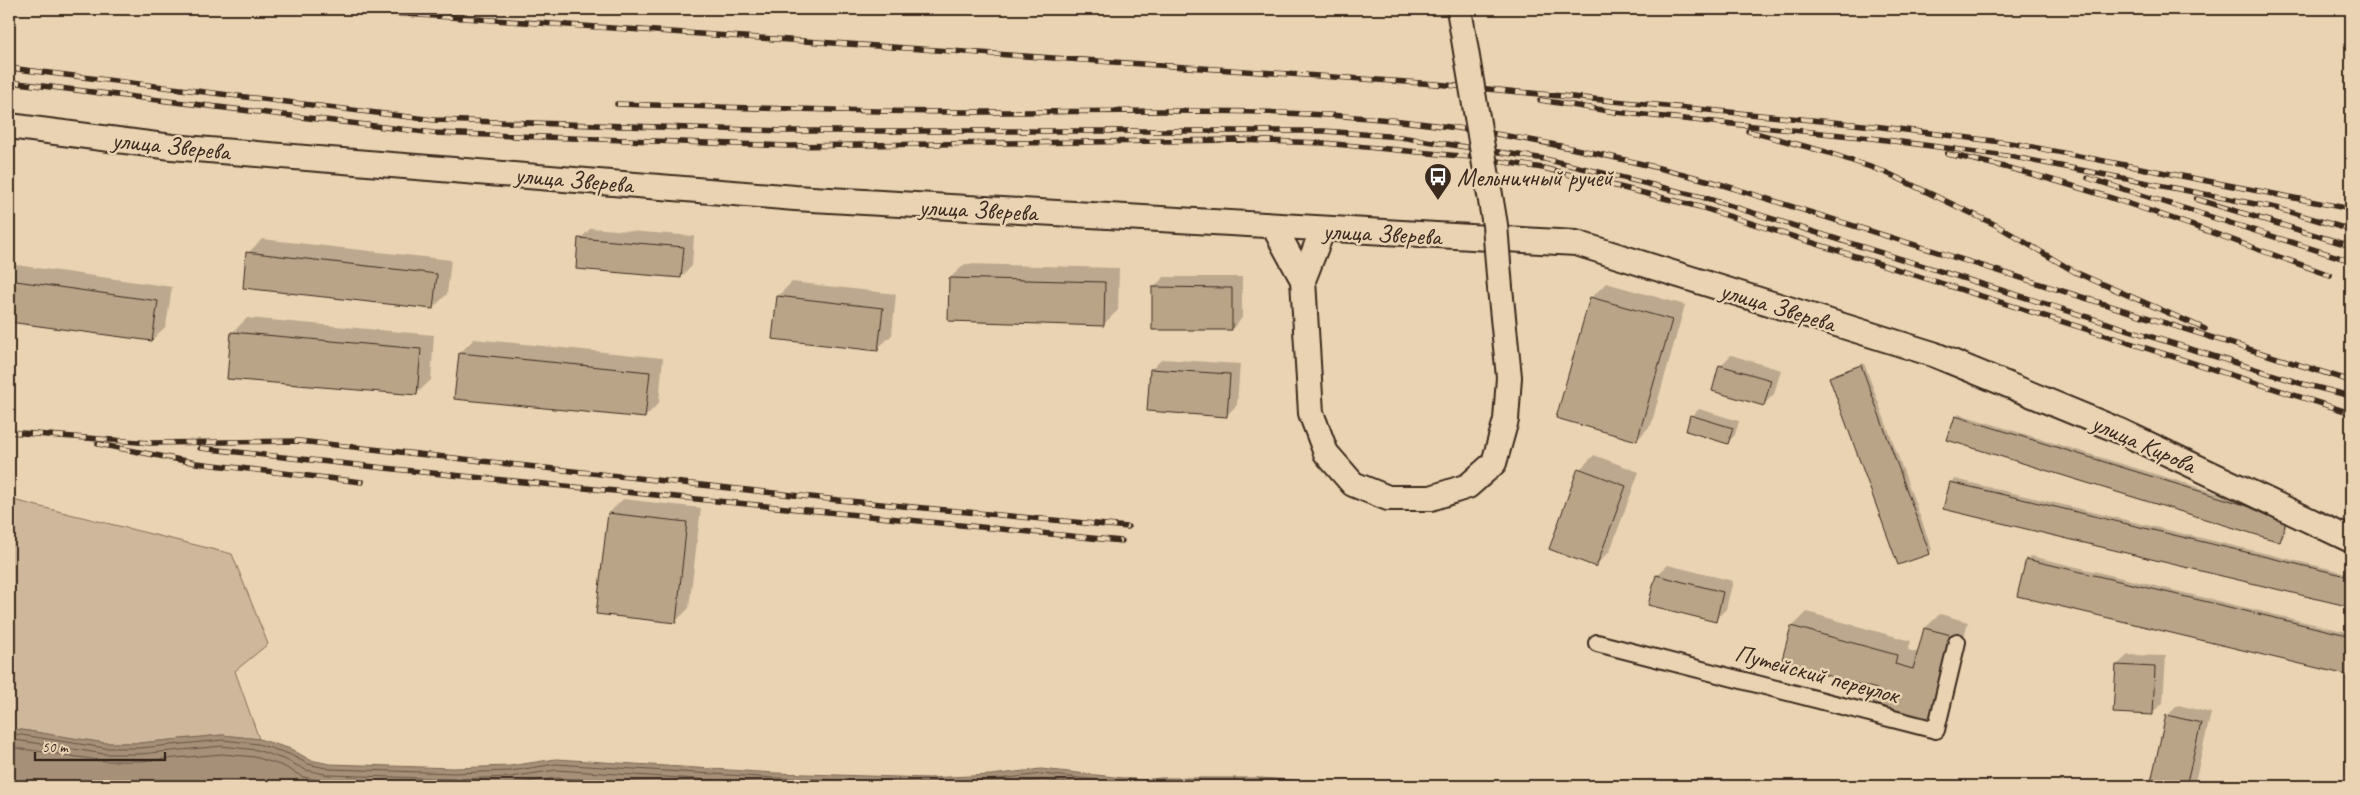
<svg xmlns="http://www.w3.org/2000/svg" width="2360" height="795" viewBox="0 0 2360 795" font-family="Caveat,sans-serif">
	<rect width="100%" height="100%" fill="#ead3b2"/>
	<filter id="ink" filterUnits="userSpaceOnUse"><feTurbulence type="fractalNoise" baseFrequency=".02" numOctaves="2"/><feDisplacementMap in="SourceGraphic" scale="10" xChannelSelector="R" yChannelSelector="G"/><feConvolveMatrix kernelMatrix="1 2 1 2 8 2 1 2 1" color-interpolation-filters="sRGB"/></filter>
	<g filter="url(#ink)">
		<path fill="#ceb79a" stroke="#84705c" d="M 9,499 L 232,554 L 268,644 L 235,671 L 259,739 L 222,735 L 140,743 L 105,743 L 9,728 Z"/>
		<path fill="#a69078" stroke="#7b6754" d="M 9,728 L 105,743 L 140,743 L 222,735 L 259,739 L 291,749 L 310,760 L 330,764 L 453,768 L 510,766 L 556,759 L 775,773 L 929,778 L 991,775 L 1041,769 L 1142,780 L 1161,778 L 1260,778 L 1383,786 L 9,786 Z"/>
		<path fill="#0003" d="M 591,228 L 694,236 L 692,266 L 681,277 L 580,239 Z
			M 262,239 L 451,260 L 447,294 L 433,308 L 248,253 Z
			M 9,264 L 172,287 L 166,326 L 152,340 L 9,320 Z
			M 965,264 L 1119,268 L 1118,310 L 1104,324 L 950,278 Z
			M 1164,277 L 1242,277 L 1242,318 L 1232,329 L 1153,288 Z
			M 792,282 L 896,294 L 892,335 L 877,349 L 778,296 Z
			M 1606,283 L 1685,305 L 1651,425 L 1637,440 L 1591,298 Z
			M 247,318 L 434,335 L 431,380 L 416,394 L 232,333 Z
			M 474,339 L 663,358 L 659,403 L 645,417 L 460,353 Z
			M 1731,355 L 1781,370 L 1774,394 L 1763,405 L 1720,366 Z
			M 1162,359 L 1240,364 L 1237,405 L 1227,415 L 1151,370 Z
			M 1864,363 L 1932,549 L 1929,553 L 1831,377 L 1834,374 Z
			M 1699,409 L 1739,421 L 1735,435 L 1728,442 L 1692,416 Z
			M 1959,414 L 2289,515 L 2283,537 L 2279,540 L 1956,417 Z
			M 1594,455 L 1639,472 L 1610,551 L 1596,565 L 1580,469 Z
			M 1955,479 L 2351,574 L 2351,606 L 1945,509 L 1951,482 Z
			M 623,499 L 701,508 L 689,608 L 675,622 L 609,513 Z
			M 2031,556 L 2351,633 L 2351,675 L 2019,595 L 2028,559 Z
			M 1668,565 L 1733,581 L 1726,609 L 1715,620 L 1657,575 Z
			M 1807,612 L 1911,641 L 1908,650 L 1919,653 L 1925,628 L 1940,614 L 1968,622 L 1945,708 L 1879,689 L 1792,627 Z
			M 2128,655 L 2166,656 L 2163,703 L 2152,713 L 2117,665 Z
			M 2178,705 L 2211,713 L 2194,786 L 2151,786 L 2167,716 Z"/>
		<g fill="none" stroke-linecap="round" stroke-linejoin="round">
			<path stroke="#665342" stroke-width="1" d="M 9,733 L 105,748 L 140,748 L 223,740 L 258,744 L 289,754 L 308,764 L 330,769 L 453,773 L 511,771 L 556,764 L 775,778 L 929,783 L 991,780 L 1042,774 L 1142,785 L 1161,783 L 1260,783 L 1311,786
				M 9,739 L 105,754 L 140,754 L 222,746 L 257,750 L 286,760 L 306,770 L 329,775 L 453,779 L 511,777 L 556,770 L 774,784 L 838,786
				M 9,747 L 105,761 L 141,761 L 222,754 L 255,757 L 283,766 L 303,777 L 327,782 L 448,786
				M 458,786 L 512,784 L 556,778 L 706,786
				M 987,786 L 1042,780 L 1100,786"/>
		</g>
		<path fill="#b9a488" stroke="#3b2a1e" d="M 578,238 L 684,247 L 681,278 L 576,269 Z
			M 246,252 L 437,274 L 433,309 L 243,288 Z
			M 949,278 L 1105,282 L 1104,326 L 948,321 Z
			M 9,280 L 158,301 L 152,341 L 9,322 Z
			M 1152,287 L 1232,288 L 1232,330 L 1152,330 Z
			M 777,296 L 883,308 L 878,351 L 772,339 Z
			M 1590,297 L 1672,320 L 1637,441 L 1556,418 Z
			M 2351,297 L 2351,315 L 2346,314 Z
			M 231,332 L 421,349 L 417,395 L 227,379 Z
			M 459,353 L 650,372 L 645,418 L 454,399 Z
			M 1719,365 L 1771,380 L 1764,406 L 1712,391 Z
			M 1861,365 L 1930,554 L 1898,565 L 1829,377 Z
			M 1150,369 L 1230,374 L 1227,417 L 1147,411 Z
			M 1690,415 L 1733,428 L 1728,444 L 1686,431 Z
			M 1955,416 L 2287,518 L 2280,542 L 1947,440 Z
			M 1578,468 L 1626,486 L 1596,567 L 1549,549 Z
			M 1950,482 L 2351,577 L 2351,607 L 1943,509 Z
			M 608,513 L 687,522 L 676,623 L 596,614 Z
			M 2026,559 L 2351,636 L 2351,676 L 2017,596 Z
			M 1656,575 L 1723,592 L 1716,622 L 1648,605 Z
			M 1791,626 L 1897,655 L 1895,664 L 1913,669 L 1924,628 L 1955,636 L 1931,724 L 1872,708 L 1877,689 L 1781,663 Z
			M 2116,665 L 2155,667 L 2153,715 L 2113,713 Z
			M 2166,715 L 2201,723 L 2186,786 L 2150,786 Z"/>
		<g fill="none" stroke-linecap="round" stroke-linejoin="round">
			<defs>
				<path id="street" d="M 1597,643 L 1936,730 L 1957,642"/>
				<path id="secondary" d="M 9,126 L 172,147 L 795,198 L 1576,243 L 1933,354 L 2120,431 L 2351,540
					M 1274,227 L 1303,280
					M 1323,229 L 1303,280 L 1311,413 L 1326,453 L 1353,484 L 1388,498 L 1431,498 L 1468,486 L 1494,463 L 1506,420 L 1509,377 L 1500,288"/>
			</defs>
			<use href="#street" stroke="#3b2a1e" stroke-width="20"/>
			<use href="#secondary" stroke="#3b2a1e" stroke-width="28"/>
			<use href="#street" stroke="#ead3b2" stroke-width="16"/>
			<use href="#secondary" stroke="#ead3b2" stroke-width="24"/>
			<defs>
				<path id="rail" d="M 375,12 L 1436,84 L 1874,126 L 2017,144 L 2351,209
					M 9,68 L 434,120 L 786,131 L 1324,131 L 1400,137 L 1545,159 L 1702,197 L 2303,384 L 2351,396
					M 9,82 L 434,133 L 789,146 L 1239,140 L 1324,143 L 1471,157 L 1543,168 L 1700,207 L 2351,413
					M 1540,100 L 1615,112 L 1871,138 L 2014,157 L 2276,208 L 2351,230
					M 617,104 C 728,107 838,111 949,112 C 1099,113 1251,105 1401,121 C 1506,132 1608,154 1710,181 L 2351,381
					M 1748,131 L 1826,152 L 1885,172 L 1996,225 L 2075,272 L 2205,329
					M 1947,154 C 2079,180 2204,231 2330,275
					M 2088,178 L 2351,261
					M 2196,199 L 2351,246
					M 9,432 L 151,443 L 299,441 L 838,500 L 1128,527
					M 98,444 L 196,463 L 362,482
					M 200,448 L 422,472 L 1122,541"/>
			</defs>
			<use href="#rail" stroke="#3b2a1e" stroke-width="5.5"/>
			<use href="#rail" stroke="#ead3b2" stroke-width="4" stroke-dasharray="11" stroke-linecap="butt"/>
			<defs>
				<path id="secondary-bridge" d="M 1459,9 L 1495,225 L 1500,288"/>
			</defs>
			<use href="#secondary-bridge" stroke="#3b2a1e" stroke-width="28" stroke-linecap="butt"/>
			<use href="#secondary-bridge" stroke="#ead3b2" stroke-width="24"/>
		</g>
	</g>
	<defs>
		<symbol id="bus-pin" viewBox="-11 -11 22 30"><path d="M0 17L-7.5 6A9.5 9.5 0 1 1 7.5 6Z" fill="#3b2a1e" stroke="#ead3b2"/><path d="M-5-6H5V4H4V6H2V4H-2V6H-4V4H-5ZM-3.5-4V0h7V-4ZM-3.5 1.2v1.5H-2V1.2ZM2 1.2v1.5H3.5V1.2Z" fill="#fff"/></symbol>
	</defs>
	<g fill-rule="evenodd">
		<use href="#bus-pin" x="1422" y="161" width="32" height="43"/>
	</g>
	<g text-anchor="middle" stroke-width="5" stroke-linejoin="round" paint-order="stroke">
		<g font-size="25" fill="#3b2a1e" stroke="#ead3b2">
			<text transform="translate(171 145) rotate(6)" y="9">улица Зверева</text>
			<text transform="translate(574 179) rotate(5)" y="9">улица Зверева</text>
			<text transform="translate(978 209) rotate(3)" y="9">улица Зверева</text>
			<text transform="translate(1382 233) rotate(3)" y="9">улица Зверева</text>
			<text transform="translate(1778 306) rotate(17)" y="9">улица Зверева</text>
			<text transform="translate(2144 443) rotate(24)" y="9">улица Кирова</text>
			<text transform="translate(1817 673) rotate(15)" y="9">Путейский переулок</text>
		</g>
		<g font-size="25" fill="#3b2a1e" stroke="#ead3b2" text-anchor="start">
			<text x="1457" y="186">Мельничный ручей</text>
		</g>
	</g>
	<rect width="2360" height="795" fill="none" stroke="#ead3b2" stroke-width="30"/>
	<rect x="15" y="15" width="2330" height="765" fill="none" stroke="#3b2a1e" stroke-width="2" filter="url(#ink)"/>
	<path d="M35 752v8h130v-8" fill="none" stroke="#3b2a1e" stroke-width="2.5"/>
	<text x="42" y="752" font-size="15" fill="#3b2a1e" stroke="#ead3b2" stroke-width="4" paint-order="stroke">50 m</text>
</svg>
